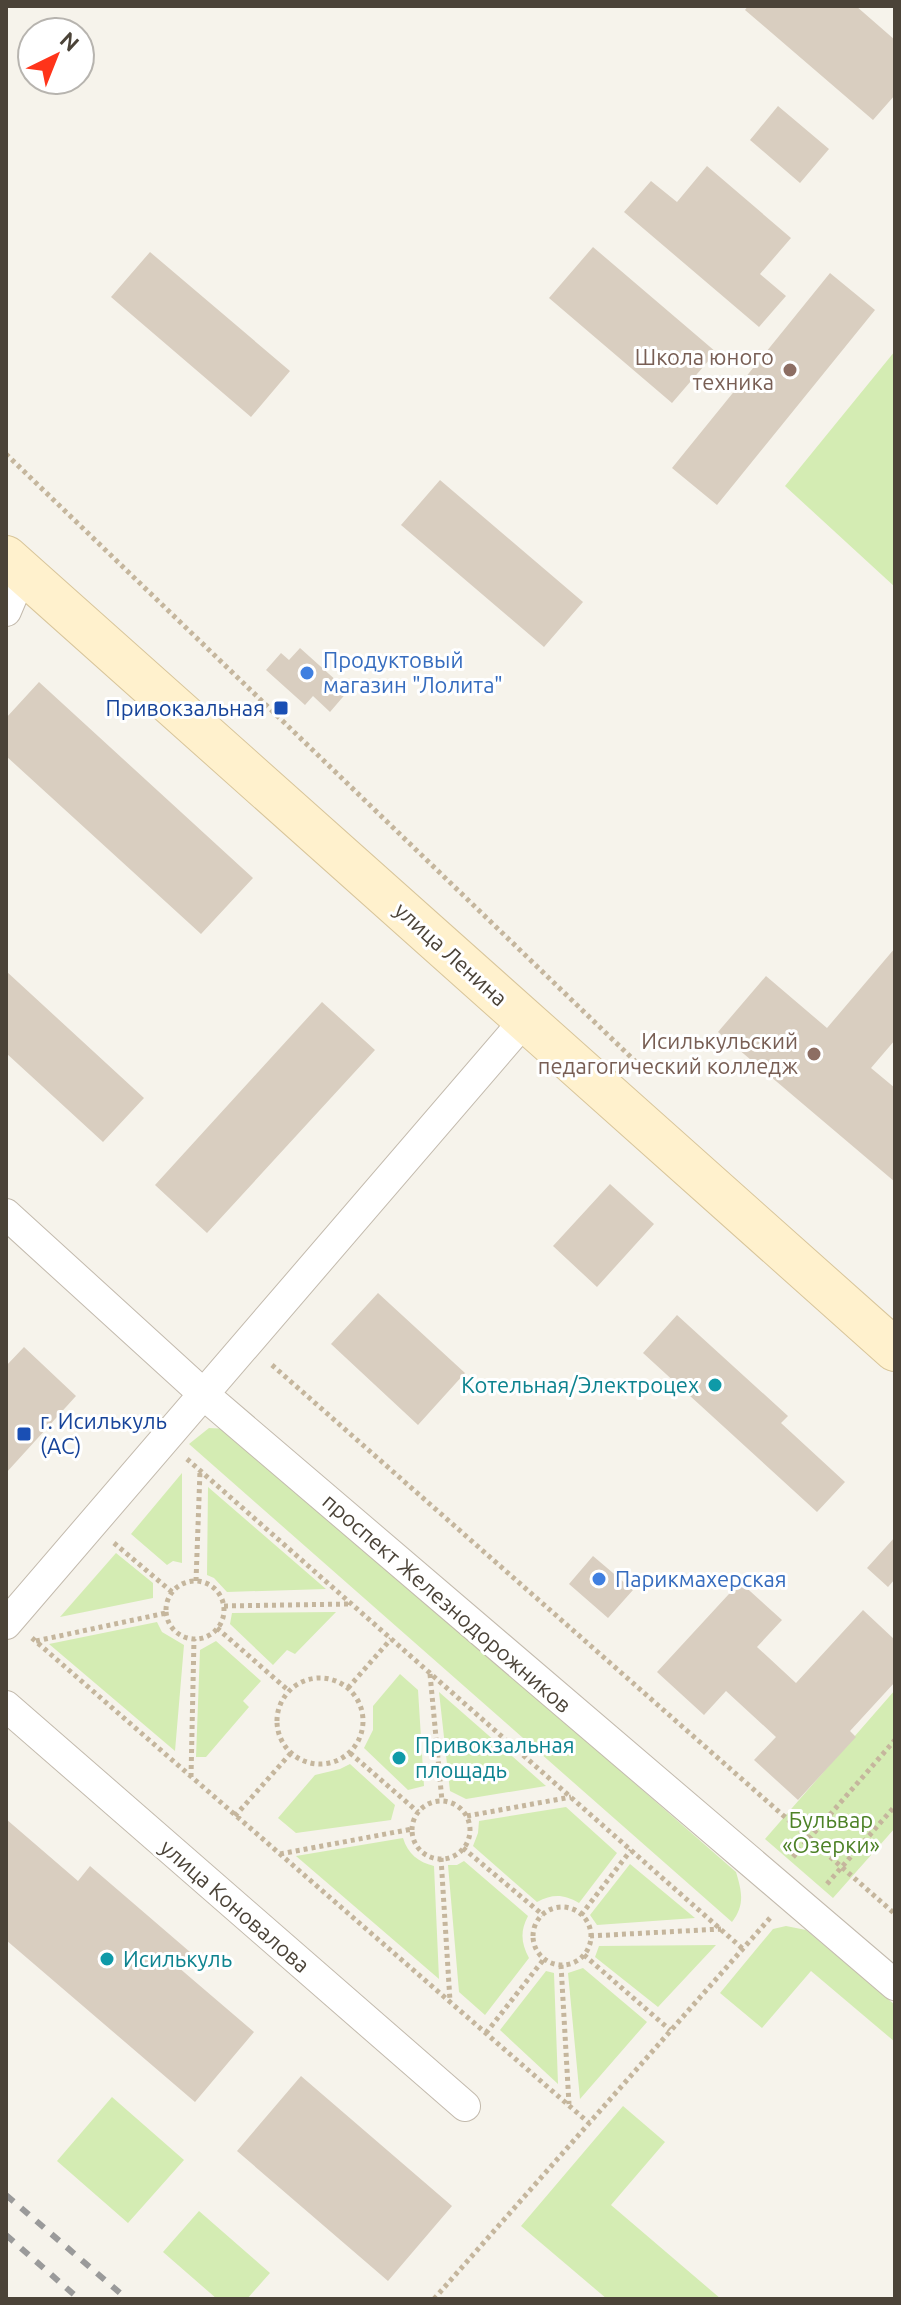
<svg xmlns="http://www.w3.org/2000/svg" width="901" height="2305" viewBox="0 0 901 2305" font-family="Ubuntu,sans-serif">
	<rect width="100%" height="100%" fill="#f6f3eb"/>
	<path fill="#d4ecb3" d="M 895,351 L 895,587 L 785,486 Z
		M 209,1428 L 230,1429 L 736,1872 C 742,1892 745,1905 732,1922 L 189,1444 Z
		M 182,1473 L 182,1563 L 173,1561 L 167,1565 L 131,1534 Z
		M 208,1487 L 326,1589 L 227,1592 L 214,1578 L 207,1575 Z
		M 116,1553 L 153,1583 L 153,1598 L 60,1617 Z
		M 336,1612 L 295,1654 L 287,1650 L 273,1665 L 230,1624 L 232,1613 Z
		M 157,1622 L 162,1632 L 184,1645 L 175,1751 L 49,1644 Z
		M 216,1641 L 261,1681 L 243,1701 L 249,1707 L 206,1757 L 196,1757 L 200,1650 Z
		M 400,1674 L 418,1690 L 424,1786 L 408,1790 L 364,1748 L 373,1730 L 373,1706 Z
		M 895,1690 L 895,1828 L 833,1898 L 765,1839 Z
		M 439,1692 L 546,1786 L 466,1799 L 450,1791 Z
		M 350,1764 L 395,1805 L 391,1820 L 296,1833 L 278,1818 L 315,1775 L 340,1769 Z
		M 566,1807 L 617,1853 L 579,1903 C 563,1894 553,1894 537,1902 L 473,1846 L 478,1833 L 479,1821 Z
		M 403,1838 C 408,1854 418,1862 434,1866 L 439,1979 L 296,1856 Z
		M 464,1861 L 528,1916 C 520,1931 521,1943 529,1958 L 485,2015 L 459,1992 L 448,1865 L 457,1865 Z
		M 630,1864 L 695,1918 L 597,1925 L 590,1915 Z
		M 786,1926 L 806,1930 L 895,2005 L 895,2042 L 811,1971 L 762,2028 L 720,1993 L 773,1929 Z
		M 716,1945 L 658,2007 L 595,1957 L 599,1946 Z
		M 583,1968 L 647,2022 L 580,2099 L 568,1973 Z
		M 546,1971 L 554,1973 L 558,2084 L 500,2030 Z
		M 112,2097 L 184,2160 L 128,2223 L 57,2161 Z
		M 623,2106 L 665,2142 L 611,2205 L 721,2299 L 607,2299 L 521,2226 Z
		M 199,2211 L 270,2273 L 247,2299 L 217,2299 L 163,2252 Z"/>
	<path fill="#d9cec0" d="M 748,6 L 856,6 L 895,40 L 895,95 L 873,120 L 745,10 Z
		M 778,106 L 829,149 L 800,183 L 750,140 Z
		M 707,166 L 791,238 L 760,274 L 786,296 L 759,327 L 624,212 L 651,181 L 677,202 Z
		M 593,247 L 716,352 L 672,403 L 549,298 Z
		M 150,252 L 290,371 L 251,417 L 111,297 Z
		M 830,273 L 875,310 L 717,505 L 672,468 Z
		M 440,480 L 583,602 L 544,647 L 401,525 Z
		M 300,648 L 348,691 L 330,712 L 313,696 L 305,705 L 266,670 L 281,653 L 289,660 Z
		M 39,682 L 253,878 L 201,934 L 6,756 L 6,718 Z
		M 895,948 L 895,1040 L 871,1068 L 895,1088 L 895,1182 L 718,1032 L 766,976 L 827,1028 Z
		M 6,971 L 144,1098 L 103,1142 L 6,1053 Z
		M 322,1002 L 375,1050 L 207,1233 L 155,1185 Z
		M 610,1184 L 654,1224 L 597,1287 L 553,1246 Z
		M 378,1293 L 465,1373 L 418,1425 L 331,1344 Z
		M 677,1315 L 788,1416 L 781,1423 L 845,1482 L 817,1512 L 643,1353 Z
		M 24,1347 L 76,1396 L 6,1473 L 6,1366 Z
		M 895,1537 L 895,1579 L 888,1587 L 867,1568 Z
		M 593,1556 L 633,1590 L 608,1618 L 569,1584 Z
		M 740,1582 L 782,1620 L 757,1647 L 796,1683 L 863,1610 L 895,1640 L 895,1682 L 850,1731 L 856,1737 L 798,1800 L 754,1760 L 776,1737 L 726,1691 L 704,1715 L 657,1672 Z
		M 6,1819 L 78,1881 L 90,1866 L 190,1952 L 178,1967 L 254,2032 L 195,2102 L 6,1940 Z
		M 301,2076 L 452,2206 L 388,2281 L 237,2151 Z"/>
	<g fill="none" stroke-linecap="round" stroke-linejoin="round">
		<defs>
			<path id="street" d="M 6,611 L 22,573
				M 6,1214 L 209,1399 L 895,1985
				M 6,1624 L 525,1020
				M 6,1706 L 465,2106"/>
			<path id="secondary" d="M 6,557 L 895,1350"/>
		</defs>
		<use href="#street" stroke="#c3baad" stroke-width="32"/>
		<use href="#secondary" stroke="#d8c59a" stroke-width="44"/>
		<path stroke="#c5b69d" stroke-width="5" stroke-dasharray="4 4" stroke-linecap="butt" d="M 6,454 L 637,1063
			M 272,1365 L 895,1914
			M 187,1459 L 743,1949
			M 114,1543 L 172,1592
			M 196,1581 L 200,1471
			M166 1610a29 29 0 1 1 58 0a29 29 0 1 1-58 0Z
			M 224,1606 L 351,1604
			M 217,1628 L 289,1691
			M 32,1638 L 589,2123
			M 36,1641 L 166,1613
			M 430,1674 L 442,1801
			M277 1721a43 43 0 1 1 86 0a43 43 0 1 1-86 0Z
			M 348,1688 L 391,1639
			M 350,1753 L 418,1812
			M 191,1777 L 194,1639
			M412 1830a29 29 0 1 1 58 0a29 29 0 1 1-58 0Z
			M 235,1816 L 291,1753
			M 467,1816 L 571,1797
			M 463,1848 L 543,1915
			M 280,1854 L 412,1829
			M 793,1857 L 895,1740
			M 441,1858 L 450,2001
			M 827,1884 L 895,1806
			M533 1936a29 29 0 1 1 58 0a29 29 0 1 1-58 0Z
			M 581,1915 L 631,1850
			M 590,1936 L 721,1929
			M 584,1955 L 670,2030
			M 561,1965 L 569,2104
			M 486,2033 L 544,1959
			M 434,2299 L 770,1918"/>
		<use href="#street" stroke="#fff" stroke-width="30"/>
		<use href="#secondary" stroke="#fff1cd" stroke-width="42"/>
		<path stroke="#9a9a9a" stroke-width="6" stroke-dasharray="10 10" stroke-linecap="butt" d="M 6,2195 L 127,2299
			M 6,2235 L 79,2299"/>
	</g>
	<g fill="#8d6e63" stroke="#fff" stroke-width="3">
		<circle cx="790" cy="370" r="8"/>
		<circle cx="814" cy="1054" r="8"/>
	</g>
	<g fill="#3f7fe0" stroke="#fff" stroke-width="3">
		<circle cx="307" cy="673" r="8"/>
		<circle cx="599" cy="1579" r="8"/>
	</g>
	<g fill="#1a4fb4" stroke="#fff" stroke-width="3">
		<rect x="273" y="700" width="16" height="16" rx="4"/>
		<rect x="16" y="1426" width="16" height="16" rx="4"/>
	</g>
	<g fill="#0f9aa8" stroke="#fff" stroke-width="3">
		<circle cx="715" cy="1385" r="8"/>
		<circle cx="399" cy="1758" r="8"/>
		<circle cx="107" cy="1959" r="8"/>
	</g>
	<g text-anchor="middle" stroke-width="6" stroke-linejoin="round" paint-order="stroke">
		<g font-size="22" fill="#785e54" stroke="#fff" text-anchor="end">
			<text x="774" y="365">Школа юного<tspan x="774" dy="25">техника</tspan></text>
			<text x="798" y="1049">Исилькульский<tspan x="798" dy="25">педагогический колледж</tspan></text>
		</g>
		<g font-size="22" fill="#366cbe" stroke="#fff" text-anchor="start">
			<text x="323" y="668">Продуктовый<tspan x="323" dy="25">магазин "Лолита"</tspan></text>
			<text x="615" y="1587">Парикмахерская</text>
		</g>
		<g font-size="22" fill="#164399" stroke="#fff" text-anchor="end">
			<text x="265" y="716">Привокзальная</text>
			<text x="40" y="1429" text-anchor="start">г. Исилькуль<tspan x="40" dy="25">(АС)</tspan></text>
		</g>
		<g font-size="22" fill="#4b4338" stroke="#fff">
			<text transform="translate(451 954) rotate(42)" y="8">улица Ленина</text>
			<text transform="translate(447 1603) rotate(41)" y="8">проспект Железнодорожников</text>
			<text transform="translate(235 1906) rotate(41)" y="8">улица Коновалова</text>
		</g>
		<g font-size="22" fill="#0d838f" stroke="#fff" text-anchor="start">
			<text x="699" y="1393" text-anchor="end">Котельная/Электроцех</text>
			<text x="415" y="1753">Привокзальная<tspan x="415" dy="25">площадь</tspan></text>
			<text x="123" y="1967">Исилькуль</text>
		</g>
		<g font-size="22" fill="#4d8227" stroke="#fff">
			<text x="831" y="1828">Бульвар<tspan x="831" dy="25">«Озерки»</tspan></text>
		</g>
	</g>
	<rect width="901" height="2305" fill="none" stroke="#4b4338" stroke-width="16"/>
	<g transform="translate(56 56) rotate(43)"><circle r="38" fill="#ffffff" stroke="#b7b4af" stroke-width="2"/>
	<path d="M0-6L14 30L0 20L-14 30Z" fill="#ff341a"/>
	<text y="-12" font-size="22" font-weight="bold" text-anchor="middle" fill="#4b4338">N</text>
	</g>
</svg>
